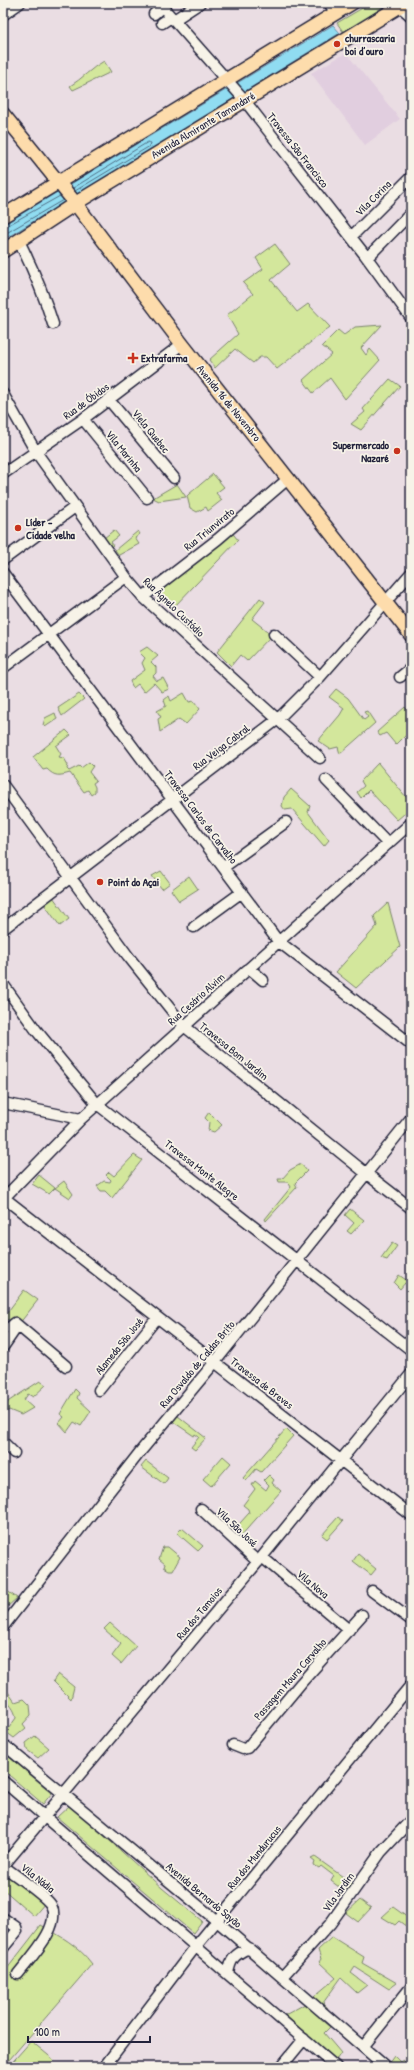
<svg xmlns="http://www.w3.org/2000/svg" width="414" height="2070" viewBox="0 0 414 2070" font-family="'Patrick Hand',sans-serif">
	<rect width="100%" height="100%" fill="#eadde3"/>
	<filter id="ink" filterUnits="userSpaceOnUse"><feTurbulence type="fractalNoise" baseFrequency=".025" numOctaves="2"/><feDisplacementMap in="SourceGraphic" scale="8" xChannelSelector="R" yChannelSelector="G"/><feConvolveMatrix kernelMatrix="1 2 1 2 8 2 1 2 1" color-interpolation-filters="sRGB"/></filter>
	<g filter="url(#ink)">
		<path fill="#e1cedf" d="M 346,53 L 400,119 L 365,145 L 311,73 Z"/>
		<path fill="#d3e79c" stroke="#7a846c" d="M 369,4 L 383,7 L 344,33 L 337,23 Z
			M 104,61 L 111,72 L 73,90 L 70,86 C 82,79 91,68 104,61 Z
			M 275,244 L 290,264 L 271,280 L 297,312 L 308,304 L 330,327 L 277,369 L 266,357 L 260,357 L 253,363 L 235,349 L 215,368 L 209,360 L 238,334 L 227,315 L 253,294 L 243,283 L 263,269 L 256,258 Z
			M 382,325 L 361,348 L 366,355 L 370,349 L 380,360 L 345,399 L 330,378 L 313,393 L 303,380 L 332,354 L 322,346 L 338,330 L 344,335 L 355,327 Z
			M 390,379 L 400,386 L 361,430 L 351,424 L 365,412 L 363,409 Z
			M 213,474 L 224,487 L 216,493 L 222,500 L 208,511 L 206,507 L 197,512 L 190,508 L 187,496 L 189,494 Z
			M 177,484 L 186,497 L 159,501 L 153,498 Z
			M 114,530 L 119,536 L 111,542 L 113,545 L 111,547 L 104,538 Z
			M 230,530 L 238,540 L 173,608 L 158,594 Z
			M 138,531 L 140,534 L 135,538 L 139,544 L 119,555 L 115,550 Z
			M 260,598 L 265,602 L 252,619 L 272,635 L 247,661 L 240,655 L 231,666 L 217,652 Z
			M 147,647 L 158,656 L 151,662 L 156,667 L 156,673 L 153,676 L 157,681 L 163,678 L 169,689 L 162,692 L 154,683 L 144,692 L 138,684 L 133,688 L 130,681 L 145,670 L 142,663 L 145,658 L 139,652 Z
			M 336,689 L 348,698 L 364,720 L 368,717 L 364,712 L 367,711 L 375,723 L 340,754 L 338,747 L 330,749 L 318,741 L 340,715 L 344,708 L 329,697 Z
			M 184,693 L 189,702 L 194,701 L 200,709 L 186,724 L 179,719 L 160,732 L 158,719 L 161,717 L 157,711 L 166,706 L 164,700 L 169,696 L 171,701 Z
			M 79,694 L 84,699 L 62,716 L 58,708 Z
			M 405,707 L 411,715 L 409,721 L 411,730 L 396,745 L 386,733 L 380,736 L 377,732 Z
			M 55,713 L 57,719 L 45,727 L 43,725 L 45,718 Z
			M 66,730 L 71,735 L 56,746 L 61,754 L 59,757 L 64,758 L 68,765 L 67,769 L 69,771 L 79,766 L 81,768 L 89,762 L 93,766 L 89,772 L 96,781 L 93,783 L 95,787 L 95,792 L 91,795 L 88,790 L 84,792 L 70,773 C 59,776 55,777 47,769 L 43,770 L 33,757 Z
			M 378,763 L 411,803 L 411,808 L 397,820 L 369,790 L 361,798 L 357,792 L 364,786 L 361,781 Z
			M 291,789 L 310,806 L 308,812 L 329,840 L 324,846 L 292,809 L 285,810 L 282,806 L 284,797 Z
			M 161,871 L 170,883 L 162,889 L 152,876 Z
			M 189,876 L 198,889 L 179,901 L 171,890 Z
			M 53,897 L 69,919 L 60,926 L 44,904 Z
			M 388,903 L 400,947 L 356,988 L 336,972 L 377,926 L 374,916 Z
			M 209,1112 L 222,1125 L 214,1132 L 208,1130 L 209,1122 L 205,1118 Z
			M 134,1155 L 142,1160 L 112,1198 L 105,1191 L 101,1191 L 97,1186 L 104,1181 L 110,1182 L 111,1180 L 106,1175 L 109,1172 L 114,1176 Z
			M 301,1164 L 307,1171 L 295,1183 L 297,1187 L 266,1221 L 265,1219 L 291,1187 L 288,1182 L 279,1182 L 278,1179 L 282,1179 L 290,1170 Z
			M 39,1175 L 55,1188 L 64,1181 L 73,1194 L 70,1198 L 55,1188 L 49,1194 L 32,1184 Z
			M 350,1209 L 364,1220 L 351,1234 L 347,1231 L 354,1223 L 345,1215 Z
			M 392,1243 L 397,1246 L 387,1260 L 381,1258 Z
			M 399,1275 L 409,1282 L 411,1281 L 411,1290 L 405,1283 L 400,1289 L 394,1283 Z
			M 24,1290 L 38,1300 L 19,1324 L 3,1318 Z
			M 40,1381 L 46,1385 L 33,1397 L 28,1394 L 24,1400 L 33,1408 L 21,1415 L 9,1410 L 5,1413 L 3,1408 L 9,1401 Z
			M 75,1389 L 79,1393 L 77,1398 L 91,1411 L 81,1426 L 74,1422 L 67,1432 L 59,1423 L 64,1417 L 60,1414 Z
			M 178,1416 L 206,1438 L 195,1450 L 191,1447 L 199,1437 L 195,1434 L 194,1436 L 172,1421 Z
			M 286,1429 L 293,1436 L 261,1472 L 256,1469 L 246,1481 L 243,1478 Z
			M 223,1456 L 231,1463 L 211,1486 L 203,1479 Z
			M 146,1461 L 168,1478 L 164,1484 L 141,1467 Z
			M 269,1475 L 274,1480 L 272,1483 L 281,1491 L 239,1538 L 232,1532 L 249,1513 L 248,1509 L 243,1505 L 255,1489 L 252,1485 L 255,1481 L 266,1490 L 269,1485 L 264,1480 Z
			M 338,1517 L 343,1521 L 327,1539 L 322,1535 Z
			M 182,1528 L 203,1546 L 198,1551 L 177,1533 Z
			M 163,1547 L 168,1547 L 180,1557 L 173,1570 L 169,1570 L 164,1567 L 165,1564 L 159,1559 Z
			M 358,1554 L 376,1569 L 371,1575 L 353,1561 Z
			M 3,1588 L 17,1598 L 7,1607 L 3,1603 Z
			M 110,1623 L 136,1646 L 121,1664 L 112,1656 L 121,1644 L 104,1629 Z
			M 58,1674 L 74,1687 L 71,1699 L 53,1681 Z
			M 3,1685 L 15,1702 L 24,1699 L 30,1705 L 31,1715 L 23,1724 L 26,1728 L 14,1738 L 6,1732 L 16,1718 C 14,1703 3,1705 3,1685 Z
			M 35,1736 L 49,1748 L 38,1758 L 27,1750 L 26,1743 Z
			M 3,1752 L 52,1793 L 43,1804 L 3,1770 Z
			M 70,1805 L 162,1888 L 202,1921 L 193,1933 L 57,1817 Z
			M 315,1857 L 353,1884 L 348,1890 L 343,1890 L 331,1881 L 334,1876 L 321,1866 L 319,1868 L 314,1865 L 315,1862 L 311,1859 Z
			M 4,1871 L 45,1903 L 34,1916 L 3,1889 Z
			M 360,1900 L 371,1908 L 358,1922 L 346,1913 Z
			M 393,1907 L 411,1920 L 411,1930 L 399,1921 L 395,1925 L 382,1917 Z
			M 41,1925 C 60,1936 78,1945 92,1964 L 3,2067 L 3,1974 Z
			M 332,1937 L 364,1957 L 362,1963 L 397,1983 L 389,1989 L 355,1967 L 351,1973 L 367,1985 L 357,1993 L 341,1978 L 323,2003 L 328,2008 L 320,2019 L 330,2027 L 324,2033 L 341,2053 L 336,2060 L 285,2015 L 305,2004 L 336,1978 L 319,1962 L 321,1959 L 318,1950 Z
			M 31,2041 L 54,2060 L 48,2067 L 8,2067 Z
			M 394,2056 L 400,2062 L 403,2060 L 407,2064 L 404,2067 L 386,2067 Z"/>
		<path fill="#90dcf1" stroke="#6492a8" d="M 333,25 L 340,33 L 3,240 L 3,225 Z"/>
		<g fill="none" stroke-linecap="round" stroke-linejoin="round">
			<path stroke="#4e6c84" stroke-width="1" d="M 73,188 L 148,142 L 151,143 L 150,146 L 75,191
				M 3,228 L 60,196
				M 3,235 L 63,200"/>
			<defs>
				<path id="minor" d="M 159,3 L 242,97 L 365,255 L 411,318
					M 329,3 L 336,13
					M 396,3 L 411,16
					M 154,14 L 162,7
					M 3,15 L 20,3
					M 174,20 L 200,3
					M 162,23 L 171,17
					M 351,237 L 411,177
					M 19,241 C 33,269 44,295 53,324
					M 367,258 L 411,213
					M 3,394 L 36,452 L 126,577 L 143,597 L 320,758
					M 109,400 L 174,478
					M 83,419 L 147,498
					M 3,474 L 83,419 L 182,344
					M 3,560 L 75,507
					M 3,573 L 278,941 L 411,1044
					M 143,597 L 218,539 L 289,478
					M 274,634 L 320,677
					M 3,668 L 126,577
					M 400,677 L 411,668
					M 326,780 L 388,844
					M 3,785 L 128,956 L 184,1026 L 367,1174 L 411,1208
					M 224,867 L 286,822
					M 194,927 L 242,892
					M 3,929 L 278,719 L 320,677 L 411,573
					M 249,968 L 263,980
					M 3,984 L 36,1030 L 97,1104 L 411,1350
					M 3,1103 L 81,1119
					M 3,1197 L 411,1515
					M 3,1199 L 81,1119 L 411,823
					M 3,1347 L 14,1331 L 9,1328 L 15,1323 L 66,1366
					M 99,1390 L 157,1318
					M 3,1442 L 14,1453
					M 201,1509 L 258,1562
					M 262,1557 L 349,1630
					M 372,1591 L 411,1620
					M 3,1627 L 140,1452 L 215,1362 L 411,1118
					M 3,1744 L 217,1921 L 386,2067
					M 233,1745 L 243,1749 L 247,1748 L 301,1683 L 362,1615
					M 3,1781 L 336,2067
					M 3,1866 L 262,1557 L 411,1374
					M 3,1866 C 12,1873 46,1896 51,1905 C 62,1926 31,1957 18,1974
					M 3,1918 L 16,1927 L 17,1931 L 3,1948
					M 228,1974 C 230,1959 235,1954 249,1948
					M 282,1977 L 330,1924 L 381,1852 L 411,1820
					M 363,2047 L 411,1987
					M 104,2067 L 196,1946 L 411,1685
					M 281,2067 L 304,2039"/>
				<path id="major" d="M 3,114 L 72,199 L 182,344 L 411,635
					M 3,216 L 352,3
					M 3,251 L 76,203 L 405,3"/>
			</defs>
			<use href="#minor" stroke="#22223b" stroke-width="13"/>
			<use href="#major" stroke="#22223b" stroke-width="16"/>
			<use href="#minor" stroke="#f7f3e8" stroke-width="10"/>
			<use href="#major" stroke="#fddcac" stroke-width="13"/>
		</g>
	</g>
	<g fill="#c8321e" stroke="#f7f3e8" stroke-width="1.5">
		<circle cx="337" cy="44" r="4"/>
		<path d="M131 352h4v4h4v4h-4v4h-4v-4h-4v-4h4z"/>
		<circle cx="397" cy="451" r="4"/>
		<circle cx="18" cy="528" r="4"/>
		<circle cx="100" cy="882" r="4"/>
	</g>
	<g text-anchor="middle" stroke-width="3.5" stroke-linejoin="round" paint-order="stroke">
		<g font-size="11" font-weight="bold" fill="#22223b" stroke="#f7f3e8" text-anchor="start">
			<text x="345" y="42">churrascaria<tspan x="345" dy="13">boi d’ouro</tspan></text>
			<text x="141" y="362">Extrafarma</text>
			<text x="389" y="449" text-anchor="end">Supermercado<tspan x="389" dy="13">Nazaré</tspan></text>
			<text x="26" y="526">Líder -<tspan x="26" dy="13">Cidade velha</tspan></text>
			<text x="108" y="886">Point do Açai</text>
		</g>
		<g font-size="11" fill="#22223b" stroke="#f7f3e8">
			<text transform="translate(203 125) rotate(-31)" y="4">Avenida Almirante Tamandaré</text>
			<text transform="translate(298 150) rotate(52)" y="4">Travessa São Francisco</text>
			<text transform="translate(373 198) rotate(-45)" y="4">Vila Corina</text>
			<text transform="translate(86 401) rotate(-36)" y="4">Rua de Óbidos</text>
			<text transform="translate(229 403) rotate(51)" y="4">Avenida 16 de Novembro</text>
			<text transform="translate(151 431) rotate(51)" y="4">Viela Quebec</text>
			<text transform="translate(124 451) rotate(51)" y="4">Vila Marinha</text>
			<text transform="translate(209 529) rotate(-39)" y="4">Rua Triunvirato</text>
			<text transform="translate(174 607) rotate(44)" y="4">Rua Âgnelo Custódio</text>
			<text transform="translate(221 747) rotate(-37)" y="4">Rua Veiga Cabral</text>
			<text transform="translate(201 817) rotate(53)" y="4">Travessa Carlos de Carvalho</text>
			<text transform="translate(196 999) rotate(-42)" y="4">Rua Cesário Alvim</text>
			<text transform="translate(234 1051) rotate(39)" y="4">Travessa Bom Jardim</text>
			<text transform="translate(202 1170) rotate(38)" y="4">Travessa Monte Alegre</text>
			<text transform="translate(119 1346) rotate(-51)" y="4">Alameda São José</text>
			<text transform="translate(197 1364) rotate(-50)" y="4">Rua Osvaldo de Caldas Brito</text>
			<text transform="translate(262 1383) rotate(38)" y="4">Travessa de Breves</text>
			<text transform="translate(237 1527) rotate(43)" y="4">Vila São José</text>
			<text transform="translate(313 1584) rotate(40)" y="4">Vila Nova</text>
			<text transform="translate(199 1613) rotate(-50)" y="4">Rua dos Tamoios</text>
			<text transform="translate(290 1679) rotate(-49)" y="4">Passagem Moura Carvalho</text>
			<text transform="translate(254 1857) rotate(-51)" y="4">Rua dos Mundurucus</text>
			<text transform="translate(38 1878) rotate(39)" y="4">Vila Nádia</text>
			<text transform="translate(338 1892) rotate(-54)" y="4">Vila Jardim</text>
			<text transform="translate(204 1895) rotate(40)" y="4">Avenida Bernardo Sayão</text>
		</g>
	</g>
	<rect width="414" height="2070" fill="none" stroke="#f7f3e8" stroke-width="16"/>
	<rect x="8" y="8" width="398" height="2054" fill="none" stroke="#22223b" stroke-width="1.5" filter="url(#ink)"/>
	<path d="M28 2036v6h122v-6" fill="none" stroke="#22223b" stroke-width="2"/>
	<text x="34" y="2036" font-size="12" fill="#22223b" stroke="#f7f3e8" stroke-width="3" paint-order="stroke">100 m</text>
</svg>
